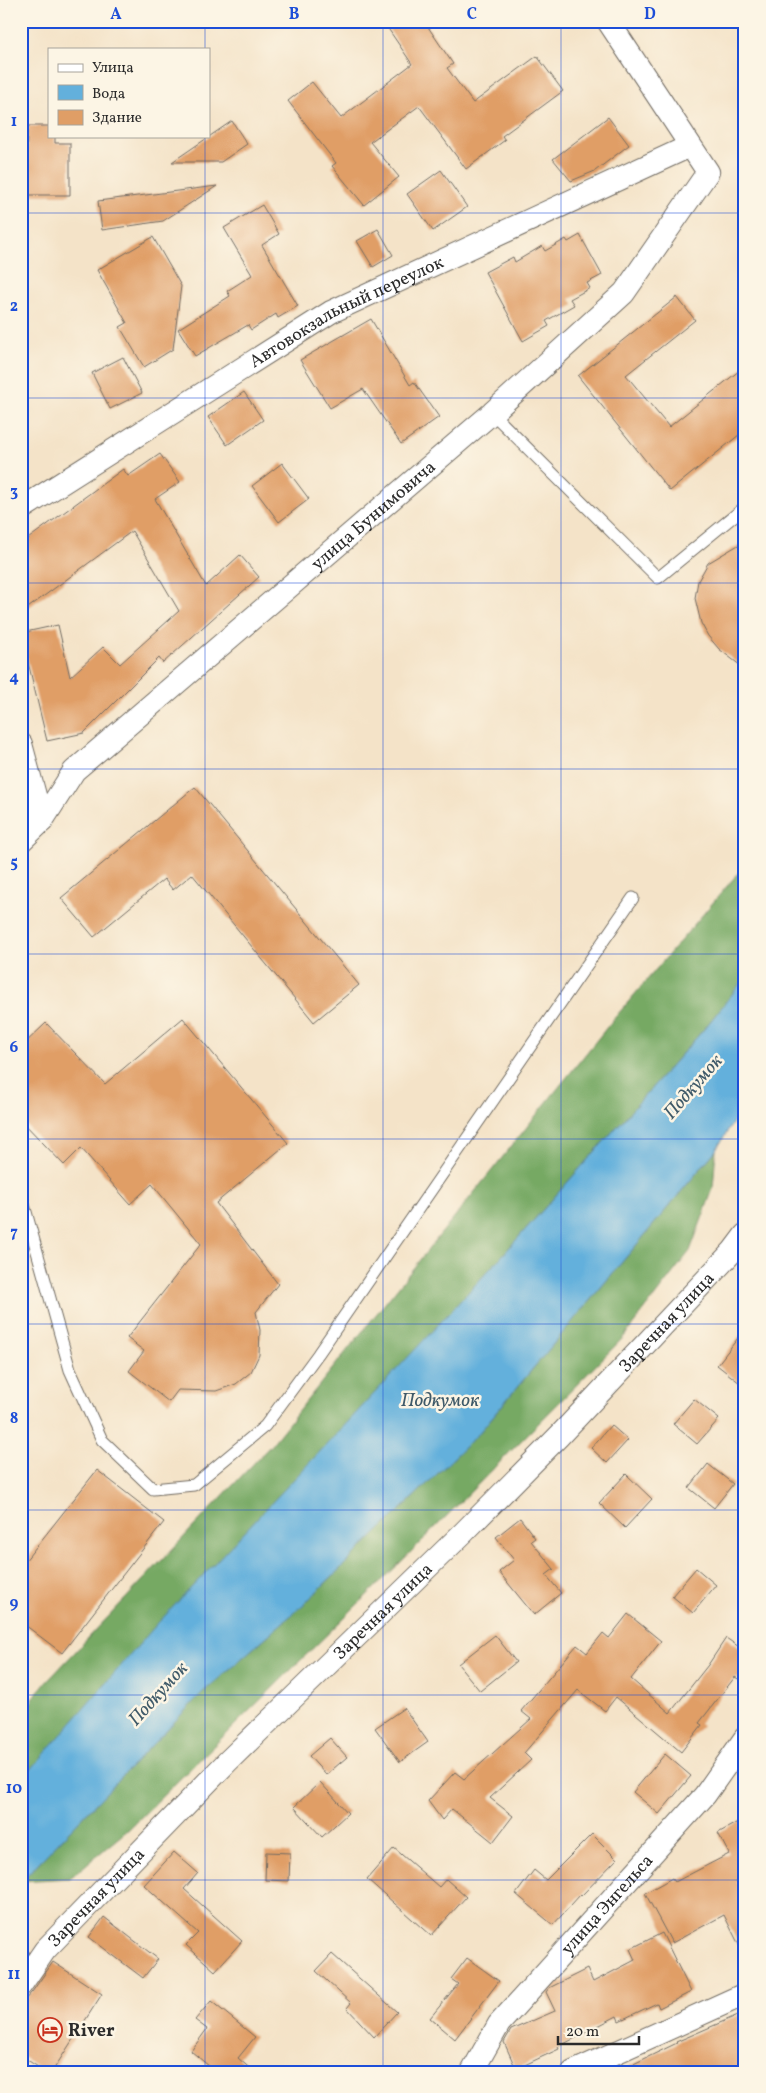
<svg xmlns="http://www.w3.org/2000/svg" width="766" height="2093" viewBox="0 0 766 2093" font-family="Vollkorn,serif">
	<rect width="100%" height="100%" fill="#fcf5e5"/>
	<filter id="ink" filterUnits="userSpaceOnUse"><feTurbulence type="fractalNoise" baseFrequency=".02" numOctaves="2"/><feDisplacementMap in="SourceGraphic" scale="10" xChannelSelector="R" yChannelSelector="G"/><feConvolveMatrix kernelMatrix="1 2 1 2 8 2 1 2 1" color-interpolation-filters="sRGB"/></filter>
	<filter id="wash" filterUnits="userSpaceOnUse"><feTurbulence type="fractalNoise" baseFrequency=".0096" numOctaves="4" result="noise"/><feDisplacementMap in="SourceGraphic" scale="20" xChannelSelector="R" yChannelSelector="G"/><feGaussianBlur stdDeviation="1.12" result="paint"/><feColorMatrix in="noise" values="0 0 0 0 0 0 0 0 0 0 0 0 0 0 0 0 0 1.4 0 .05"/><feComposite in="paint" operator="in"/></filter>
	<g filter="url(#wash)">
		<rect width="100%" height="100%" fill="#f4e3c8"/>
		<path fill="#76a964" stroke="#506a48" d="M 745,865 L 745,978 L 705,1028 L 501,1257 L 21,1781 L 21,1720 L 38,1691 L 271,1445 L 612,1021 Z
			M 716,1150 L 713,1189 L 690,1251 L 623,1338 L 410,1553 L 129,1829 L 70,1878 L 21,1881 L 202,1693 L 304,1604 L 478,1434 Z"/>
		<path fill="#63b0dc" stroke="#476e84" d="M 745,978 L 745,1103 L 716,1150 L 478,1434 L 304,1604 L 202,1693 L 21,1881 L 21,1781 L 157,1624 L 346,1424 L 501,1257 L 705,1028 Z"/>
		<g id="blocks">
			<path fill="#e09e66" d="M 383,21 L 424,21 L 453,64 L 447,68 L 473,103 L 537,56 L 563,91 L 502,136 L 505,140 L 466,169 L 419,106 L 370,142 L 399,177 L 364,205 L 332,166 L 336,163 L 288,101 L 312,82 L 341,118 L 412,64 Z
				M 608,117 L 629,145 L 595,171 L 571,181 L 553,159 Z
				M 232,121 L 247,144 L 221,162 L 172,162 Z
				M 27,126 L 49,126 L 49,136 L 55,136 L 55,143 L 70,143 L 70,195 L 26,195 Z
				M 441,170 L 467,207 L 433,231 L 407,194 Z
				M 217,186 L 163,221 L 102,230 L 98,201 Z
				M 262,205 L 279,234 L 262,245 L 298,306 L 278,318 L 276,314 L 251,330 L 248,325 L 195,356 L 178,329 L 230,296 L 227,291 L 252,275 L 224,228 Z
				M 378,229 L 393,255 L 373,267 L 357,241 Z
				M 580,235 L 602,275 L 587,283 L 590,288 L 570,299 L 574,305 L 546,321 L 549,326 L 523,341 L 485,272 L 513,257 L 515,262 L 542,246 L 545,251 L 566,239 L 568,242 Z
				M 153,237 L 181,286 L 173,349 L 144,367 L 120,327 L 127,323 L 97,270 Z
				M 677,297 L 695,320 L 626,375 L 669,427 L 745,366 L 745,430 L 670,491 L 578,376 Z
				M 371,319 L 410,385 L 414,382 L 439,417 L 401,444 L 363,389 L 330,408 L 300,360 Z
				M 123,357 L 142,393 L 110,409 L 92,373 Z
				M 244,392 L 263,420 L 227,445 L 208,417 Z
				M 160,454 L 180,482 L 155,499 L 206,586 L 240,555 L 259,577 L 163,663 L 159,658 L 84,733 L 47,741 L 21,633 L 58,625 L 70,677 L 103,647 L 120,664 L 179,611 L 132,531 L 21,613 L 21,544 L 123,469 L 128,476 Z
				M 282,463 L 309,499 L 279,522 L 252,486 Z
				M 745,541 L 745,669 L 719,649 L 708,636 L 701,623 L 695,598 L 698,581 L 708,563 Z
				M 195,787 L 359,985 L 314,1022 L 192,874 L 173,890 L 164,879 L 94,937 L 61,898 Z
				M 183,1018 L 288,1143 L 216,1203 L 278,1284 L 256,1312 L 260,1330 L 259,1355 L 251,1372 L 236,1384 L 216,1391 L 178,1390 L 169,1402 L 129,1371 L 144,1351 L 127,1338 L 201,1244 L 152,1184 L 130,1204 L 81,1148 L 64,1165 L 21,1120 L 21,1047 L 46,1023 L 105,1084 Z
				M 745,1329 L 745,1387 L 717,1365 Z
				M 694,1399 L 719,1419 L 697,1444 L 673,1424 Z
				M 611,1425 L 628,1440 L 607,1463 L 591,1448 Z
				M 708,1464 L 733,1484 L 714,1508 L 689,1488 Z
				M 97,1470 L 164,1522 L 62,1653 L 21,1622 L 21,1566 Z
				M 626,1474 L 652,1499 L 625,1528 L 599,1503 Z
				M 520,1518 L 535,1538 L 531,1541 L 554,1569 L 546,1575 L 561,1593 L 534,1615 L 499,1572 L 514,1560 L 496,1537 Z
				M 696,1568 L 716,1585 L 693,1613 L 672,1596 Z
				M 628,1614 L 661,1641 L 631,1679 L 670,1713 L 708,1665 L 726,1638 L 745,1651 L 745,1683 L 735,1677 L 699,1723 L 702,1725 L 681,1752 L 616,1697 L 605,1711 L 578,1690 L 524,1753 L 531,1760 L 490,1798 L 513,1816 L 493,1842 L 452,1809 L 442,1820 L 428,1801 L 455,1772 L 464,1779 L 531,1719 L 521,1711 L 577,1645 L 587,1653 L 603,1633 L 609,1638 Z
				M 495,1635 L 516,1662 L 480,1691 L 458,1664 Z
				M 404,1708 L 428,1742 L 400,1762 L 375,1728 Z
				M 330,1738 L 347,1757 L 326,1775 L 309,1756 Z
				M 665,1754 L 691,1776 L 659,1814 L 633,1792 Z
				M 320,1782 L 348,1813 L 322,1837 L 294,1807 Z
				M 745,1818 L 745,1884 L 742,1878 L 736,1881 L 745,1897 L 745,1957 L 724,1915 L 672,1943 L 645,1893 L 672,1878 L 675,1882 L 729,1854 L 718,1833 Z
				M 592,1834 L 617,1859 L 581,1896 L 580,1895 L 553,1925 L 516,1894 L 534,1870 L 546,1880 Z
				M 394,1848 L 439,1887 L 446,1879 L 466,1897 L 431,1936 L 367,1879 Z
				M 174,1852 L 198,1873 L 184,1889 L 242,1941 L 215,1971 L 186,1945 L 198,1933 L 144,1885 Z
				M 266,1852 L 290,1853 L 289,1881 L 265,1880 Z
				M 104,1917 L 158,1959 L 143,1978 L 89,1937 Z
				M 662,1933 L 691,1992 L 659,2008 L 657,2003 L 619,2021 L 617,2016 L 558,2047 L 559,2049 L 516,2069 L 504,2042 L 511,2030 L 555,2011 L 546,1992 L 549,1988 L 587,1969 L 593,1982 L 635,1960 L 630,1949 Z
				M 332,1954 L 397,2012 L 374,2037 L 347,2008 L 351,2003 L 316,1971 Z
				M 467,1958 L 499,1981 L 455,2039 L 430,2018 L 458,1984 L 451,1979 Z
				M 53,1962 L 102,1994 L 52,2072 L 46,2072 L 21,2056 L 21,2004 L 32,1992 Z
				M 211,2001 L 255,2037 L 238,2058 L 254,2072 L 216,2072 L 191,2051 L 207,2029 L 195,2020 Z
				M 745,2012 L 745,2072 L 617,2072 L 677,2043 L 676,2042 Z"/>
		</g>
	</g>
	<g filter="url(#ink)">
		<use href="#blocks" fill-opacity="0" stroke="#716b62" stroke-width="1"/>
		<g fill="none" stroke-linecap="round" stroke-linejoin="round">
			<defs>
				<path id="service" d="M 492,413 L 658,578 L 745,507
					M 21,1194 L 70,1370 L 102,1440 L 153,1489 L 194,1485 L 265,1426 L 318,1354 L 633,898"/>
				<g id="minor">
					<path id="s1" d="M 21,509 L 331,312 L 690,146"/>
					<path d="M 21,744 L 42,821"/>
					<path id="s2" d="M 21,841 L 42,821 L 74,771 L 492,413 L 624,293 L 708,172 L 608,21"/>
					<path id="s3" d="M 21,1985 L 45,1950 L 227,1762 L 463,1533 L 559,1436 L 733,1251 L 745,1235"/>
					<path id="s4" d="M 472,2072 L 499,2024 L 705,1795 L 745,1738"/>
					<path d="M 573,2072 L 745,1994"/>
				</g>
			</defs>
			<use href="#service" stroke="#716b62" stroke-width="13"/>
			<use href="#minor" stroke="#716b62" stroke-width="24"/>
			<use href="#service" stroke="#fff" stroke-width="11"/>
			<use href="#minor" stroke="#fff" stroke-width="22"/>
		</g>
	</g>
	<path fill="none" stroke="#1d4ed8" stroke-width="1" stroke-opacity="0.55" d="M 205,21 L 205,49M 383,21 L 383,2072M 561,21 L 561,2072M 205,136 L 205,2072M 21,213 L 745,213M 21,398 L 745,398M 21,583 L 745,583M 21,769 L 745,769M 21,954 L 745,954M 21,1139 L 745,1139M 21,1324 L 745,1324M 21,1510 L 745,1510M 21,1695 L 745,1695M 21,1880 L 745,1880"/>
	<defs>
		<symbol id="hotel-ring" viewBox="-11 -11 22 22"><circle r="9.5" fill="#fcf5e5" stroke="#c8321e" stroke-width="1.5"/><path d="M-6-4.5h1.5V1H6V5H4.5V3h-9V5H-6ZM-4 0a1.8 1.8 0 1 1 3.6 0ZM.5 0V-2.5h3Q6-2.5 6 0Z" fill="#c8321e"/></symbol>
	</defs>
	<g fill-rule="evenodd">
		<use href="#hotel-ring" x="36" y="2016" width="28" height="28"/>
	</g>
	<g text-anchor="middle" stroke-width="5" stroke-linejoin="round" paint-order="stroke">
		<g font-size="18" fill="#2b2b2b" stroke="#fcf5e5">
			<text dy="6" stroke="none"><textPath href="#s1" startOffset="381">Автовокзальный переулок</textPath></text>
			<text dy="6" stroke="none"><textPath href="#s2" startOffset="482">улица Бунимовича</textPath></text>
			<text dy="6" stroke="none"><textPath href="#s3" startOffset="926">Заречная улица</textPath></text>
			<text dy="6" stroke="none"><textPath href="#s3" startOffset="521">Заречная улица</textPath></text>
			<text dy="6" stroke="none"><textPath href="#s3" startOffset="116">Заречная улица</textPath></text>
			<text dy="6" stroke="none"><textPath href="#s4" startOffset="216">улица Энгельса</textPath></text>
		</g>
		<g font-size="18" font-weight="bold" fill="#2b2b2b" stroke="#fcf5e5" text-anchor="start">
			<text x="68" y="2036">River</text>
		</g>
		<g font-size="19" font-style="italic" fill="#3f5a69" stroke="#fcf5e5">
			<text transform="translate(692 1086) rotate(-49)" y="7">Подкумок</text>
			<text x="440" y="1406">Подкумок</text>
			<text transform="translate(157 1693) rotate(-48)" y="7">Подкумок</text>
		</g>
	</g>
	<rect width="766" height="2093" fill="none" stroke="#fcf5e5" stroke-width="55"/>
	<rect x="48" y="48" width="162" height="90" fill="#fcf5e5" stroke="#a8a49b"/>
	<rect x="58" y="64" width="25" height="8" fill="#ffffff" stroke="#a8a49b"/>
	<text x="92" y="72" font-size="15" fill="#2b2b2b">Улица</text>
	<rect x="58" y="85" width="25" height="15" fill="#63b0dc" stroke="#a8a49b"/>
	<text x="92" y="98" font-size="15" fill="#2b2b2b">Вода</text>
	<rect x="58" y="110" width="25" height="15" fill="#e09e66" stroke="#a8a49b"/>
	<text x="92" y="122" font-size="15" fill="#2b2b2b">Здание</text>
	<path d="M558 2036v8h81v-8" fill="none" stroke="#2b2b2b" stroke-width="2.5"/>
	<text x="566" y="2036" font-size="15" fill="#2b2b2b" stroke="#fcf5e5" stroke-width="4" paint-order="stroke">20 m</text>
	<rect x="28" y="28" width="710" height="2038" fill="none" stroke="#1d4ed8" stroke-width="2"/>
	<g font-size="16" text-anchor="middle" font-weight="bold" fill="#1d4ed8">
		<text x="116" y="19">A</text>
		<text x="294" y="19">B</text>
		<text x="472" y="19">C</text>
		<text x="650" y="19">D</text>
		<text x="14" y="126">1</text>
		<text x="14" y="311">2</text>
		<text x="14" y="496">3</text>
		<text x="14" y="682">4</text>
		<text x="14" y="867">5</text>
		<text x="14" y="1052">6</text>
		<text x="14" y="1237">7</text>
		<text x="14" y="1423">8</text>
		<text x="14" y="1608">9</text>
		<text x="14" y="1793">10</text>
		<text x="14" y="1979">11</text>
	</g>
</svg>
